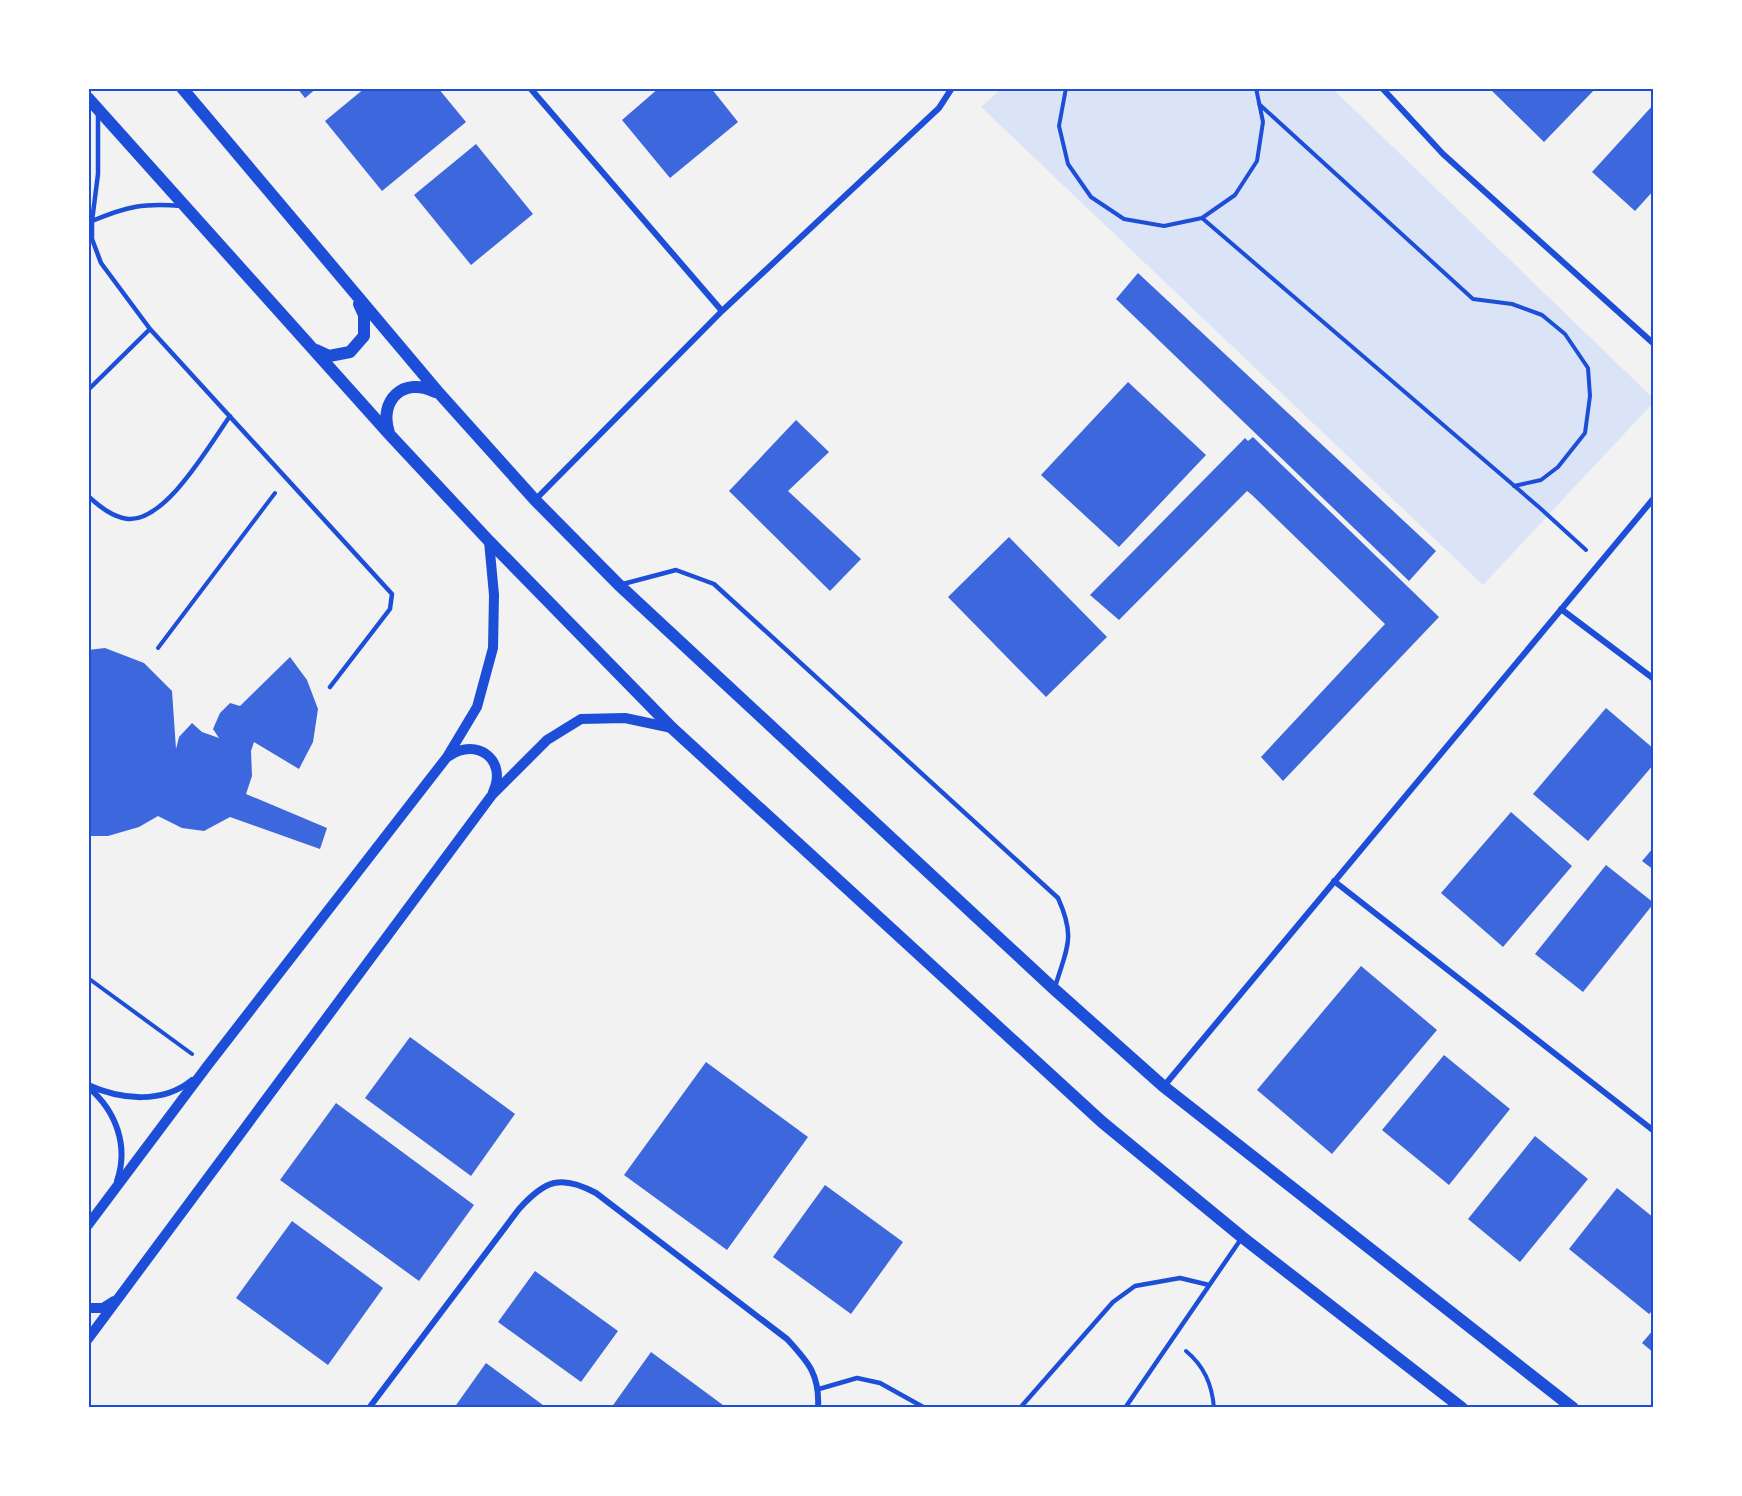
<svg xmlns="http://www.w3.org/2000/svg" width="1742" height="1496" viewBox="0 0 1742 1496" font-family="Literata,serif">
	<rect width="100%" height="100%" fill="#f2f2f2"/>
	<path fill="#dbe4f7" d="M 1001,89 L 1333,89 L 1653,398 L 1653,403 L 1483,585 L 981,107 Z"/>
	<path fill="#3d67dc" d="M 297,88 L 317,88 L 305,98 Z
		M 365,88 L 438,88 L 466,122 L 382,191 L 325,121 Z
		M 659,88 L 711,88 L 738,122 L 670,178 L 622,120 Z
		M 1489,88 L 1596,88 L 1544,142 Z
		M 1654,104 L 1654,190 L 1635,211 L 1592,172 Z
		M 476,144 L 533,214 L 471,265 L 414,195 Z
		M 1138,273 L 1436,551 L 1409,581 L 1116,299 Z
		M 1128,382 L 1206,455 L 1119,547 L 1041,475 Z
		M 796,420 L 829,452 L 788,491 L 861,559 L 830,591 L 729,491 Z
		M 1253,437 L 1439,617 L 1283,781 L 1261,757 L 1385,624 L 1252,495 L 1247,491 L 1119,620 L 1090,595 L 1245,438 L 1248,441 Z
		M 1009,537 L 1107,637 L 1046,697 L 948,597 Z
		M 105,648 L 144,663 L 172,691 L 176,749 L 179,737 L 192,723 L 202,732 L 219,738 L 213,729 L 220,713 L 230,703 L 240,706 L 290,657 L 307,680 L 318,709 L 313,742 L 299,769 L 254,742 L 251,751 L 252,776 L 246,794 L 327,828 L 320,849 L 230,817 L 204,831 L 182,828 L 158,816 L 139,827 L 108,836 L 88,836 L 88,650 Z
		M 1606,708 L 1654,749 L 1654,764 L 1588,841 L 1533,794 Z
		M 1511,812 L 1572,866 L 1503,947 L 1441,893 Z
		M 1654,847 L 1654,870 L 1642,861 Z
		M 1606,865 L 1654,903 L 1583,992 L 1535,954 Z
		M 1361,966 L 1437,1030 L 1332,1154 L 1257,1090 Z
		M 410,1037 L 515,1114 L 471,1176 L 365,1098 Z
		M 1444,1055 L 1510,1109 L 1449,1185 L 1382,1130 Z
		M 706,1062 L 808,1137 L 727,1250 L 624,1175 Z
		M 336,1103 L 474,1205 L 419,1281 L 280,1180 Z
		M 1535,1136 L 1588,1179 L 1520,1262 L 1468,1219 Z
		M 825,1185 L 903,1242 L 851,1314 L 773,1257 Z
		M 1617,1188 L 1654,1218 L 1654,1309 L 1649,1314 L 1569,1249 Z
		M 292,1221 L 383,1288 L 328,1365 L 236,1298 Z
		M 535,1271 L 618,1331 L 581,1382 L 498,1322 Z
		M 1654,1329 L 1654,1353 L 1642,1343 Z
		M 651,1352 L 727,1408 L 611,1408 Z
		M 486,1363 L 547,1408 L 454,1408 Z"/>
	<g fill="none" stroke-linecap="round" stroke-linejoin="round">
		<path stroke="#1d4ed8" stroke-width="4" d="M 1066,88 L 1059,126 L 1068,164 L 1091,197 L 1124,219 L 1164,226 L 1202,218 L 1235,195 L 1257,161 L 1263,122 L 1256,88
			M 1259,104 L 1473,299 L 1512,304 L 1542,315 L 1565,334 L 1588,368 L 1590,396 L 1585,433 L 1558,467 L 1541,480 L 1514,486
			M 1202,218 L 1540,508 L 1586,550
			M 158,648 L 275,493
			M 88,978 L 192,1054
			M 1186,1351 C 1204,1366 1212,1384 1214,1408"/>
		<path stroke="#1d4ed8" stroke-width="4.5" d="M 98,114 L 98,174 L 92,221 L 92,239 L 101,263 L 150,329 L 392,594 L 390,609 L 330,687
			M 92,221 C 128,206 143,203 182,206
			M 88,390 L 150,329
			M 88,496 C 99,506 112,517 128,519 C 166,522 210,444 230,416
			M 623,584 L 676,570 L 714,584 L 1058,898 C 1076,938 1067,947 1055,987
			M 819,1389 L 857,1378 L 880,1383 L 925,1408
			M 1020,1408 L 1113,1302 L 1135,1286 L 1180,1278 L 1209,1285
			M 1125,1408 L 1241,1239"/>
		<path stroke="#1d4ed8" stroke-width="6" d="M 530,88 L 722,311
			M 1382,88 L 1443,154 L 1654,344
			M 535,500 L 722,311 L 939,108 L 952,88
			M 1561,609 L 1654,679
			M 1334,881 L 1654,1131
			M 88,1085 C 121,1100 163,1104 192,1080
			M 1164,1086 L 1654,498
			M 89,1088 C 116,1111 129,1146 117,1181
			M 369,1408 L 519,1209 C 545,1180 561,1174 596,1193 L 787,1339 C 808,1362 820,1374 818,1408"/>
		<path stroke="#1d4ed8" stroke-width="10" d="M 449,756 C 477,737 508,760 493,792
			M 88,1225 L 208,1065 L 447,757 L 477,707 L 493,648 L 494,595 L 489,541
			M 88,1308 L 103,1308 L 114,1301
			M 88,1339 L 492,795 L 547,740 L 581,719 L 625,718 L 672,728"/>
		<path stroke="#1d4ed8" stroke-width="12" d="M 182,88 L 439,393 L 535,500 L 619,585 L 1054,989 L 1163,1086 L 1573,1408
			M 88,98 L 390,435 L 489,541 L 672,728 L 1102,1122 L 1242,1237 L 1462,1408
			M 316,350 L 329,356 L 350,352 L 364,336 L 364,315 L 359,304
			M 389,433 C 378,400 404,376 435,392"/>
	</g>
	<rect width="1742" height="1496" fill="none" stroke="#ffffff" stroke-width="180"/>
	<rect x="90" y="90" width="1562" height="1316" fill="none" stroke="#1d4ed8" stroke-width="2"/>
</svg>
